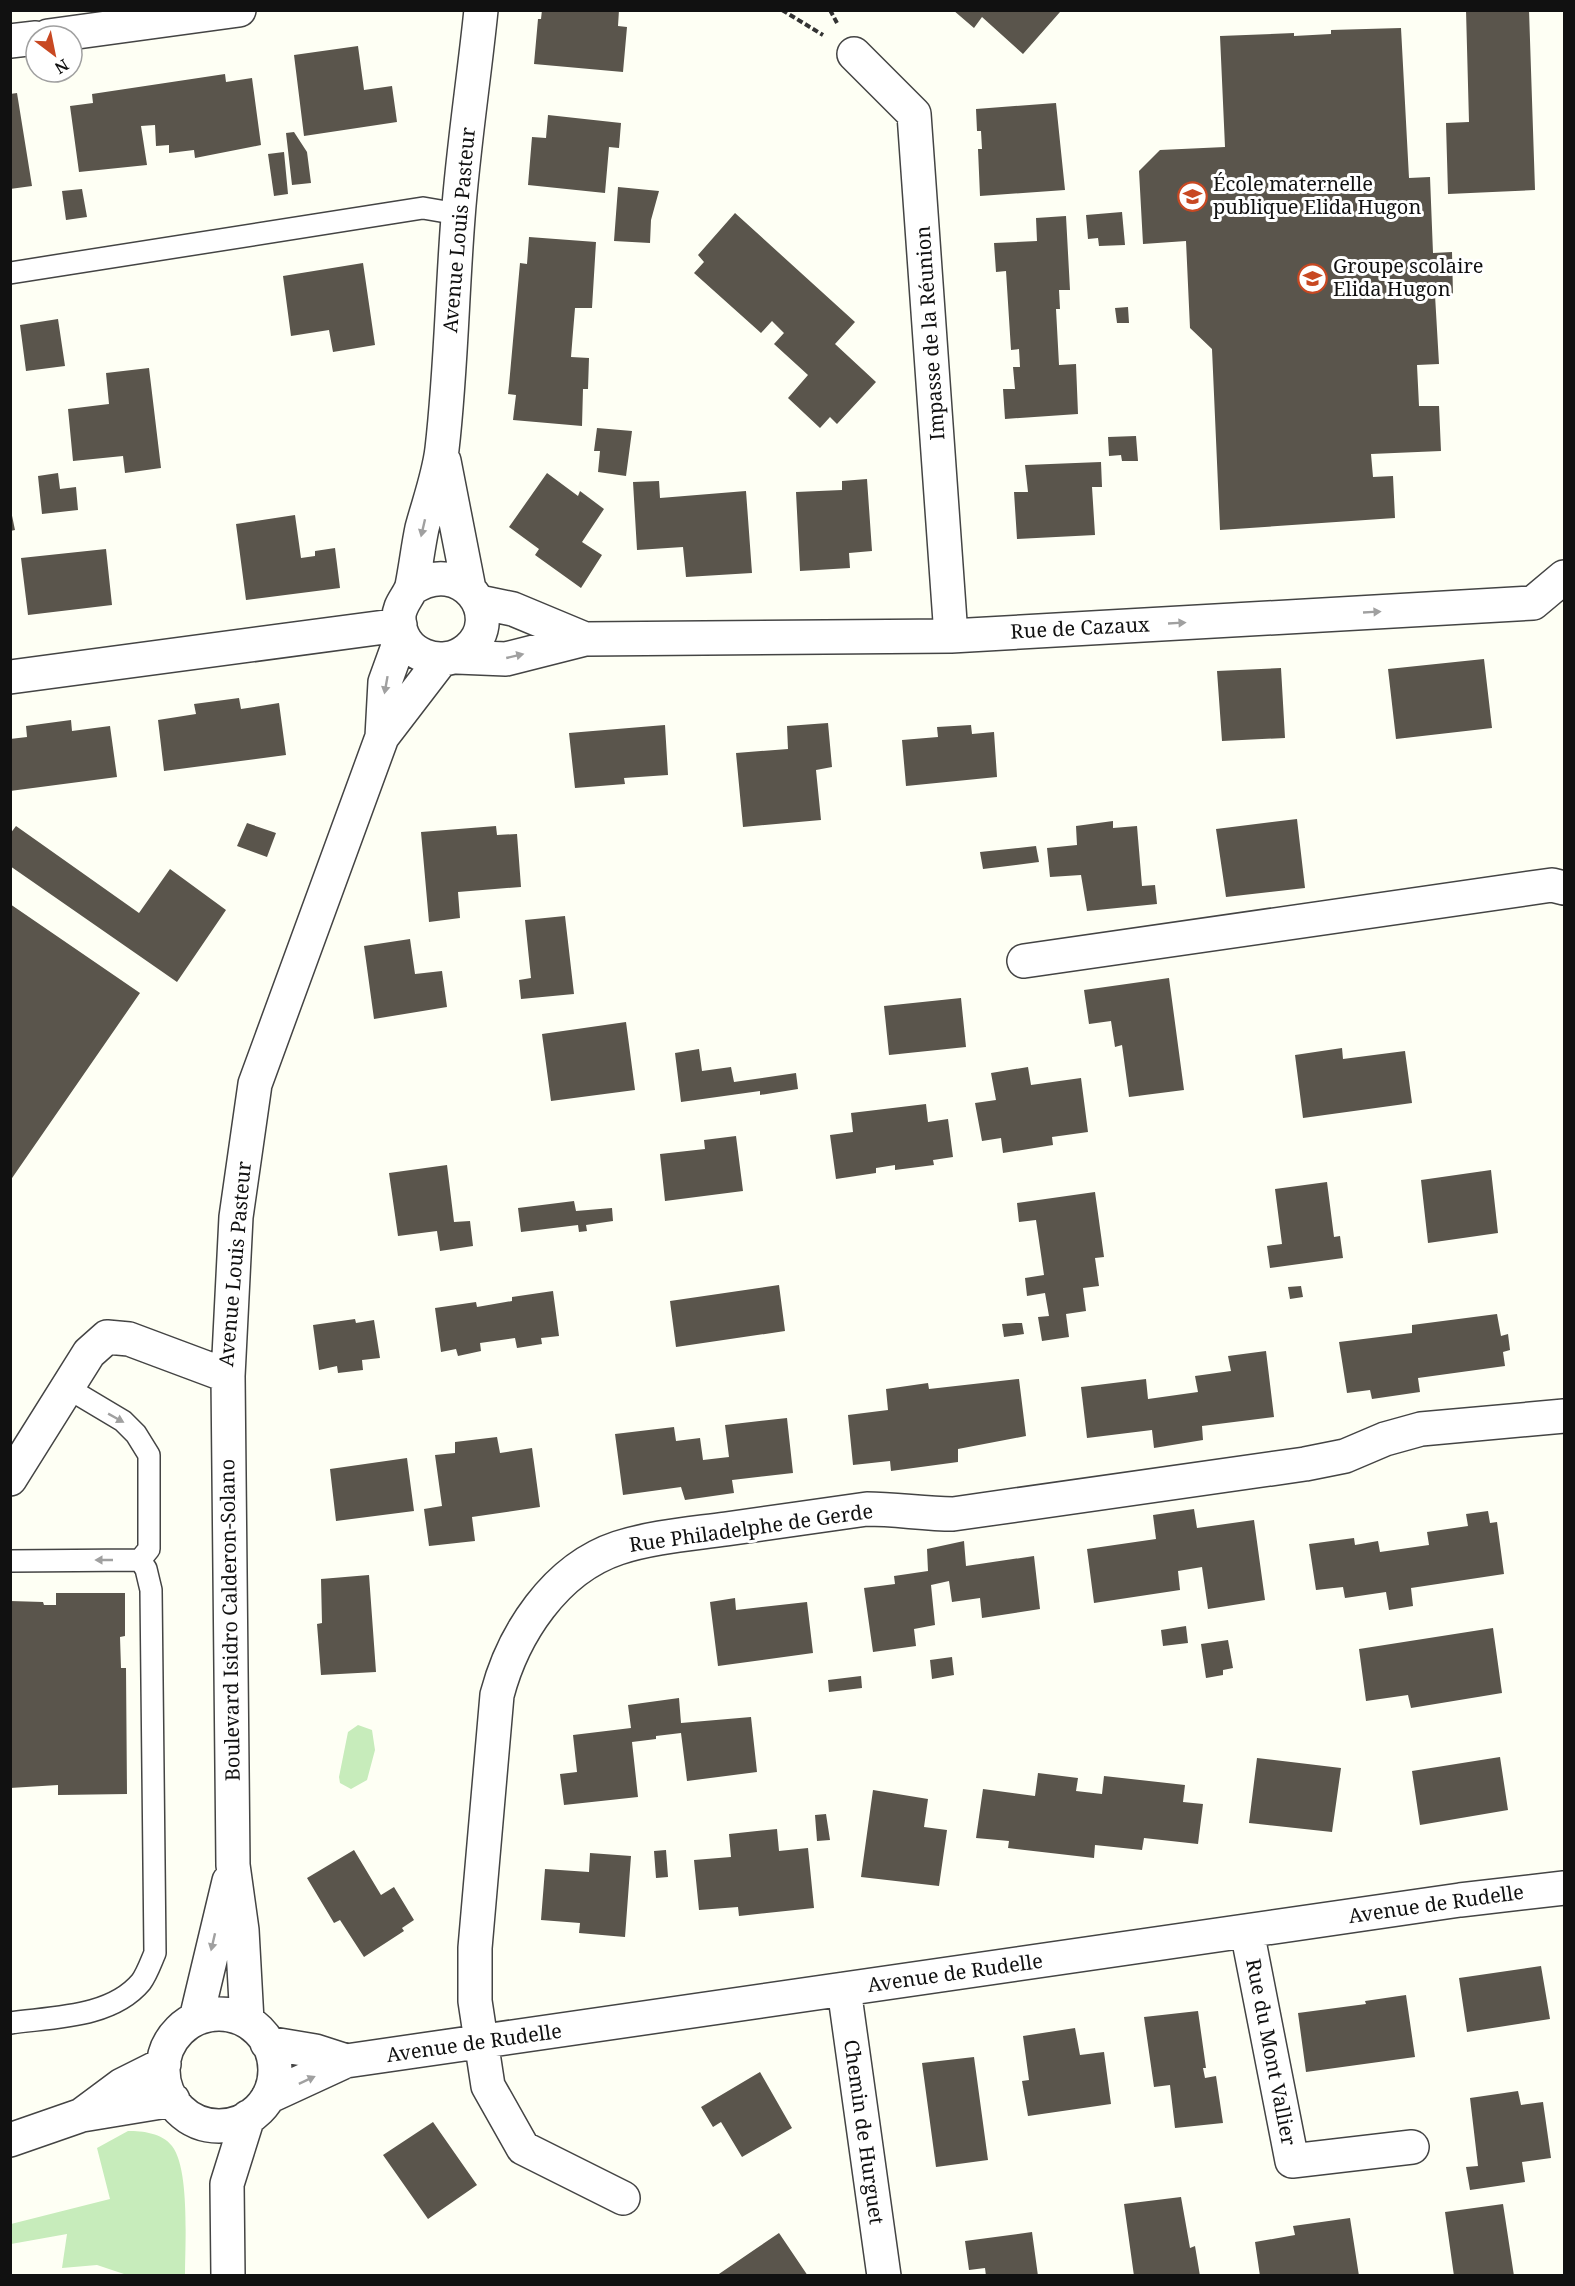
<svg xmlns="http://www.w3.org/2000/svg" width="1575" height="2286" viewBox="0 0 1575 2286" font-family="'Noto Serif',serif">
	<rect width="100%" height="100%" fill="#fefff4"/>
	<path fill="#c7ecbb" d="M 358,1725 L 372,1730 L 375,1750 L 367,1780 L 351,1789 L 340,1783 L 339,1777 L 348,1732 Z
		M 128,2131 C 143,2131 162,2133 172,2146 C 190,2169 185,2245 185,2275 L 127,2275 L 97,2265 L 62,2268 L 67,2234 L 11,2244 L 11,2224 L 110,2199 L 97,2148 Z"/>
	<path fill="#5a554c" d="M 542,10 L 619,10 L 618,26 L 627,27 L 623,72 L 534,64 L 538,19 L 541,19 Z
		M 953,10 L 1059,10 L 1060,12 L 1023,54 L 982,17 L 974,28 Z
		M 1466,10 L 1529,10 L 1535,190 L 1448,194 L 1446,123 L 1469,122 Z
		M 1401,28 L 1409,178 L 1430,177 L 1433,253 L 1452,252 L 1453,294 L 1435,295 L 1439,364 L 1417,365 L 1419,406 L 1439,406 L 1441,451 L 1371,454 L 1373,477 L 1393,476 L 1395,518 L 1220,530 L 1212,349 L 1190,328 L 1186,241 L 1143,244 L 1139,171 L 1160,150 L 1225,147 L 1220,36 L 1294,33 L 1294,36 L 1331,34 L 1331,30 Z
		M 358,46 L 364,90 L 392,86 L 397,122 L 304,136 L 294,55 Z
		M 225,74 L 226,82 L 252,78 L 261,145 L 195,158 L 194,150 L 169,153 L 169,145 L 156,146 L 155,125 L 141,126 L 147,165 L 79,172 L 70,106 L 93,103 L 92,94 Z
		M 17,93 L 32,186 L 10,189 L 10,94 Z
		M 1056,103 L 1065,190 L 980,196 L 978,149 L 982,149 L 981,131 L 977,131 L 976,109 Z
		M 548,115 L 621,123 L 619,148 L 609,147 L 605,193 L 528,185 L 532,137 L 546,138 Z
		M 294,132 L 307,152 L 311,183 L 292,185 L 286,133 Z
		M 284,152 L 288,194 L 274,196 L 268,154 Z
		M 618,187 L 659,191 L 651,220 L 650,243 L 614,241 Z
		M 82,189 L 87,217 L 66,220 L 62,191 Z
		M 1122,212 L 1125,245 L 1099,246 L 1098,238 L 1088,239 L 1086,215 Z
		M 735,213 L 855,322 L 835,344 L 876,382 L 837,424 L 830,417 L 820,428 L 788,398 L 808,375 L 774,344 L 784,333 L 772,321 L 761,333 L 694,273 L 704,262 L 698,255 Z
		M 1066,216 L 1070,290 L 1059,290 L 1060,309 L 1056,309 L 1059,365 L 1076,364 L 1078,414 L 1005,419 L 1003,389 L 1015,389 L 1013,367 L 1020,367 L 1019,349 L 1011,350 L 1006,271 L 996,272 L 994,243 L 1037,241 L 1036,218 Z
		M 529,237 L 596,242 L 592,308 L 575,308 L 573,332 L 571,357 L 589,358 L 588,389 L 583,389 L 582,426 L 513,420 L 516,395 L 508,394 L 509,385 L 520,263 L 527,264 Z
		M 363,263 L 375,345 L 333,352 L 329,330 L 291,336 L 283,276 Z
		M 1128,307 L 1129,323 L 1117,323 L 1115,308 Z
		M 58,319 L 65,366 L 26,371 L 20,325 Z
		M 149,368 L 161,468 L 125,473 L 123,456 L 73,461 L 68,409 L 109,404 L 106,373 Z
		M 597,428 L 632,431 L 626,476 L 598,472 L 600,451 L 594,451 Z
		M 1136,436 L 1138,461 L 1122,461 L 1121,455 L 1109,456 L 1108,437 Z
		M 1101,462 L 1102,487 L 1092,487 L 1095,535 L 1017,539 L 1014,492 L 1028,492 L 1025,465 Z
		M 58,473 L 60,489 L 76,487 L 78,510 L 42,514 L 38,476 Z
		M 547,473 L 578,496 L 580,491 L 604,509 L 582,542 L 602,555 L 581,588 L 535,555 L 539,549 L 509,527 Z
		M 867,479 L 872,551 L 849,553 L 850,568 L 800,571 L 796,492 L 842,490 L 842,481 Z
		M 659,481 L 660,498 L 746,491 L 752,573 L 686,577 L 683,547 L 637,550 L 633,482 Z
		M 10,506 L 15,530 L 10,531 Z
		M 295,515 L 301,558 L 315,556 L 315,551 L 335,548 L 340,588 L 246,600 L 236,524 Z
		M 106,549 L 112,605 L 28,615 L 21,558 Z
		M 1484,659 L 1492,728 L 1396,739 L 1388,669 Z
		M 1281,668 L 1285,738 L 1222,741 L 1217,671 Z
		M 239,698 L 241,709 L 279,703 L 286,755 L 164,771 L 158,720 L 196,714 L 194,704 Z
		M 71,720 L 72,731 L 110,726 L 117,777 L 10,791 L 10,739 L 27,737 L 26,726 Z
		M 828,723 L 832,767 L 816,770 L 821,820 L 743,827 L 736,753 L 788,749 L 787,726 Z
		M 665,725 L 668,775 L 624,778 L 625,784 L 575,788 L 569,733 Z
		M 971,725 L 972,734 L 994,732 L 997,777 L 906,786 L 902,740 L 938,737 L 937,727 Z
		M 1297,819 L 1305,888 L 1226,897 L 1216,829 Z
		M 1113,821 L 1113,828 L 1137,826 L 1142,886 L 1155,885 L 1157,904 L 1087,911 L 1081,875 L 1050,877 L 1047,848 L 1077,845 L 1076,826 Z
		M 247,823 L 276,833 L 267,857 L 237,846 Z
		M 16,826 L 139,913 L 170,869 L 226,910 L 177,982 L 10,866 L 10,834 Z
		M 496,826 L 497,835 L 517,834 L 521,887 L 458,892 L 460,918 L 429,922 L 421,832 Z
		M 1036,846 L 1039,862 L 983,869 L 980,852 Z
		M 10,904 L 140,993 L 10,1181 Z
		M 565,916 L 574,994 L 521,999 L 519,980 L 531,978 L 525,920 Z
		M 410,939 L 415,974 L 442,971 L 447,1007 L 374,1019 L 364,946 Z
		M 1169,978 L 1184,1090 L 1129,1097 L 1122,1045 L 1115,1047 L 1111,1021 L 1089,1024 L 1084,990 Z
		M 961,998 L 966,1047 L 889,1055 L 884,1006 Z
		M 626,1022 L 635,1090 L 551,1101 L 542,1034 Z
		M 1342,1048 L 1343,1059 L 1405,1051 L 1412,1103 L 1303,1118 L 1295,1055 Z
		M 699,1049 L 702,1071 L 731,1067 L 734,1082 L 796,1073 L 798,1089 L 760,1095 L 760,1091 L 681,1102 L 675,1053 Z
		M 1028,1067 L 1031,1085 L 1081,1078 L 1088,1132 L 1052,1137 L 1053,1145 L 1003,1153 L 1001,1138 L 982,1141 L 975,1103 L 996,1100 L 991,1073 Z
		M 926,1104 L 928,1122 L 948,1119 L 953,1157 L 933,1160 L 934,1165 L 895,1170 L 895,1165 L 876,1168 L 876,1173 L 836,1179 L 830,1135 L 853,1132 L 851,1113 Z
		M 736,1136 L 743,1191 L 665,1201 L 660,1154 L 705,1149 L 704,1140 Z
		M 447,1165 L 454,1222 L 470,1221 L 473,1246 L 440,1251 L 437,1231 L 398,1236 L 389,1173 Z
		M 1491,1170 L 1498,1233 L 1428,1243 L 1421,1180 Z
		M 1327,1182 L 1334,1237 L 1340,1236 L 1343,1258 L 1270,1268 L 1267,1246 L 1282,1244 L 1275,1189 Z
		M 1095,1192 L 1104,1257 L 1095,1258 L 1099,1286 L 1083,1288 L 1086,1311 L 1066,1314 L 1069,1337 L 1042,1341 L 1038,1317 L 1049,1316 L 1045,1293 L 1027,1296 L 1025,1278 L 1044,1275 L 1036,1220 L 1019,1222 L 1017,1203 Z
		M 574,1201 L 576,1211 L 612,1208 L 613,1221 L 586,1225 L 587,1231 L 579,1232 L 578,1225 L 521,1232 L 518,1208 Z
		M 779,1285 L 785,1331 L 676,1347 L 670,1301 Z
		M 1301,1286 L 1303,1297 L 1290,1299 L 1288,1287 Z
		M 553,1291 L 559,1336 L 541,1338 L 542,1344 L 517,1348 L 515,1338 L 480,1343 L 481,1351 L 458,1356 L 456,1349 L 441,1352 L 435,1308 L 476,1302 L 477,1307 L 512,1301 L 512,1297 Z
		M 1497,1314 L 1501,1336 L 1508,1334 L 1510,1350 L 1503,1352 L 1505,1366 L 1418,1378 L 1420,1392 L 1372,1399 L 1370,1390 L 1347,1393 L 1339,1342 L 1412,1333 L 1412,1325 Z
		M 355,1319 L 356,1323 L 374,1320 L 380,1358 L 362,1360 L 363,1370 L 338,1373 L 337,1366 L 319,1370 L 313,1325 Z
		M 1016,1323 L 1022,1323 L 1024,1334 L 1004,1337 L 1002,1324 Z
		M 1266,1351 L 1274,1417 L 1202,1426 L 1203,1440 L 1154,1448 L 1152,1430 L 1087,1438 L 1081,1387 L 1146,1379 L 1148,1399 L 1198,1392 L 1195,1376 L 1231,1371 L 1228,1356 Z
		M 1019,1379 L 1026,1436 L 958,1449 L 958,1462 L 891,1471 L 890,1461 L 853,1465 L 848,1415 L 888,1410 L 886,1389 L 928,1383 L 929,1389 Z
		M 787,1418 L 793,1473 L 732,1480 L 734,1493 L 685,1500 L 681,1487 L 623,1495 L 615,1434 L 674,1427 L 676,1441 L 700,1438 L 703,1460 L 729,1457 L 725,1425 Z
		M 497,1437 L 500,1453 L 532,1448 L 540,1507 L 472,1517 L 475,1541 L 429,1546 L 424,1509 L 442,1506 L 435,1455 L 455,1453 L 455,1442 Z
		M 407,1458 L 414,1511 L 336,1521 L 330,1469 Z
		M 1194,1509 L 1197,1528 L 1254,1520 L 1265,1600 L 1208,1609 L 1202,1567 L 1178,1571 L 1180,1590 L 1094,1603 L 1087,1549 L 1156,1539 L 1153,1515 Z
		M 1488,1511 L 1490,1523 L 1497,1522 L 1504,1574 L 1411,1588 L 1413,1606 L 1389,1610 L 1386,1592 L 1345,1598 L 1343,1587 L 1316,1590 L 1309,1544 L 1354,1538 L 1355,1545 L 1378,1541 L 1380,1552 L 1429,1545 L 1427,1532 L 1468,1526 L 1466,1514 Z
		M 964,1541 L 966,1566 L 1034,1556 L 1040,1609 L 982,1618 L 980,1598 L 952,1602 L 949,1581 L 931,1585 L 935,1625 L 914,1629 L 916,1646 L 873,1652 L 864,1588 L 895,1584 L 894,1576 L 928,1571 L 927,1549 Z
		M 369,1575 L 376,1672 L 321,1675 L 317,1624 L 322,1623 L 321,1579 Z
		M 56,1593 L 125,1593 L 125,1636 L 120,1637 L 121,1668 L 126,1668 L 127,1794 L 58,1795 L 58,1785 L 10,1788 L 10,1601 L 43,1602 L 44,1605 L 56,1605 Z
		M 735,1598 L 736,1610 L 807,1602 L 813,1653 L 718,1666 L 710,1602 Z
		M 1186,1626 L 1188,1643 L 1163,1646 L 1161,1630 Z
		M 1493,1628 L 1502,1693 L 1411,1708 L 1408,1695 L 1366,1701 L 1359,1649 Z
		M 1228,1640 L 1233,1668 L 1223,1670 L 1223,1675 L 1206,1678 L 1201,1644 Z
		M 952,1657 L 954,1675 L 932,1679 L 930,1660 Z
		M 861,1676 L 862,1688 L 829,1692 L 828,1680 Z
		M 679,1698 L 681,1723 L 751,1717 L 757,1772 L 687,1781 L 681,1733 L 656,1736 L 656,1739 L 632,1742 L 638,1797 L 564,1805 L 560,1774 L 577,1772 L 573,1735 L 631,1728 L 628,1705 Z
		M 1500,1757 L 1508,1810 L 1420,1825 L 1412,1771 Z
		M 1257,1758 L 1341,1768 L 1332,1832 L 1249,1823 Z
		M 1038,1773 L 1078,1778 L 1076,1791 L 1102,1794 L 1104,1776 L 1185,1785 L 1183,1802 L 1203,1804 L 1198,1844 L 1144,1838 L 1142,1850 L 1095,1845 L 1094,1858 L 1008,1848 L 1009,1841 L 976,1838 L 983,1789 L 1035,1796 Z
		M 873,1790 L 928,1799 L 924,1827 L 947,1830 L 939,1886 L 861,1877 Z
		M 826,1814 L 830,1840 L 817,1841 L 815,1815 Z
		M 777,1829 L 779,1851 L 808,1848 L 814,1908 L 739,1916 L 738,1907 L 699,1910 L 694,1860 L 731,1857 L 729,1834 Z
		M 354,1850 L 381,1895 L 394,1887 L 414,1920 L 402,1928 L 404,1931 L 364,1957 L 340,1920 L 334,1923 L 307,1878 Z
		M 666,1850 L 668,1877 L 656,1878 L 654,1851 Z
		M 590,1853 L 631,1856 L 625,1937 L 579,1933 L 580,1923 L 541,1920 L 545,1869 L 589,1872 Z
		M 1541,1966 L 1550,2019 L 1467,2032 L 1459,1978 Z
		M 1406,1995 L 1415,2057 L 1306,2072 L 1298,2013 L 1366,2004 L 1365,2001 Z
		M 1198,2011 L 1206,2068 L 1203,2068 L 1205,2078 L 1216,2076 L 1223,2123 L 1175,2128 L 1170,2085 L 1154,2087 L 1144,2017 Z
		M 1075,2028 L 1080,2055 L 1104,2052 L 1111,2104 L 1028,2116 L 1022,2081 L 1029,2080 L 1023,2036 Z
		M 974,2057 L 988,2160 L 936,2167 L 922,2063 Z
		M 760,2072 L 792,2128 L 742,2157 L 721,2122 L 713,2127 L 701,2107 Z
		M 1518,2091 L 1521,2105 L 1543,2102 L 1551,2158 L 1522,2162 L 1525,2182 L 1470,2190 L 1466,2167 L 1478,2166 L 1470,2098 Z
		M 433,2122 L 477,2185 L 428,2219 L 383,2155 Z
		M 1181,2197 L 1190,2248 L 1195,2246 L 1200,2276 L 1134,2276 L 1124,2204 Z
		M 1503,2204 L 1514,2276 L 1454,2276 L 1445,2212 Z
		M 1350,2218 L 1359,2276 L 1260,2276 L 1255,2242 L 1295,2235 L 1293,2226 Z
		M 1032,2232 L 1038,2276 L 986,2276 L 985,2268 L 969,2270 L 965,2241 Z
		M 779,2233 L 808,2276 L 716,2276 L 754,2250 Z"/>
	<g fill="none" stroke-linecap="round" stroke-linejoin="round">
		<defs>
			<path id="service" d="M 10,273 L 423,208 L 458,214
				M 10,1561 L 140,1560 L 149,1549 L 149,1455 L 136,1434 L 123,1421 L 66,1387
				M 10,2023 C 52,2017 111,2018 141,1982 C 147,1974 151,1962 155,1953 L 151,1590 L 146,1569 L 140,1560"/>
			<path id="minor" d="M 48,36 L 239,10
				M 10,41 L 36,38
				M 854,54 L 914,114 L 951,636
				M 444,461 L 469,589
				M 411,589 C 462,554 506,617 468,649 C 442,671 400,655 399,619 C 398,605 409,597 412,586 C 416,566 418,547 422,528 C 429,502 439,475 442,449 C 451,372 452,294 458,218 C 463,149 474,79 481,10
				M 479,602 L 513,609 L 585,639
				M 457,657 L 506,659 L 585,639 L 951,636 L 1533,603 L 1564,577
				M 10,677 L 400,625
				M 382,737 L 385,682 L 402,635
				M 1024,961 L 1552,885 L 1564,888
				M 10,1479 L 89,1353 L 107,1337 L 129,1339 L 228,1376
				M 1247,1931 L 1292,2161 L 1412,2147
				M 844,1989 L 884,2276
				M163 2070a56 56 0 1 1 112 0a56 56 0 1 1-112 0Z
				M 196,2019 L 229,1881
				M 247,2021 L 242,1930 L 233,1865 L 228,1376 L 236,1217 L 255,1084 L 382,737 L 441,660
				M 267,2043 L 315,2051 L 346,2061
				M 268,2097 L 346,2061 L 1460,1900 L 1564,1888
				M 83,2114 L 122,2085 L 164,2064
				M 10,2140 L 82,2115 L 173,2100
				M 623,2198 L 523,2148 L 488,2086 L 475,2001 L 475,1948 L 497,1695 C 513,1634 555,1569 618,1548 C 652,1537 690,1534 726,1529 C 773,1522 820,1516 867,1509 C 896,1509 924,1514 953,1514 L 1305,1464 L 1345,1456 L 1385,1439 L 1421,1429 L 1564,1416
				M 228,2276 L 227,2184 L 248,2117"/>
		</defs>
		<use href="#service" stroke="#444" stroke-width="24"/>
		<use href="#minor" stroke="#444" stroke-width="36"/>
		<path stroke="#333" stroke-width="4" stroke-dasharray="6 3" stroke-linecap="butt" d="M 782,10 L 823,35
			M 830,10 L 837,23"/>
		<use href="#service" stroke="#fff" stroke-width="21"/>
		<use href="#minor" stroke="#fff" stroke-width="33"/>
	</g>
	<defs><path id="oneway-solid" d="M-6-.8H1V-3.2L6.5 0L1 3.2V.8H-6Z" transform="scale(1.5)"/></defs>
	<g fill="#a0a0a0">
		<use href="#oneway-solid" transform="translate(423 528) rotate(103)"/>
		<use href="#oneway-solid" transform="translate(1372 612) rotate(-3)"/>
		<use href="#oneway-solid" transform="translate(1177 623) rotate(-3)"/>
		<use href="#oneway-solid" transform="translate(515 656) rotate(-13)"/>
		<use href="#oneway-solid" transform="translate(386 685) rotate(100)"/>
		<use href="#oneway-solid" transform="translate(116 1418) rotate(29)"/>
		<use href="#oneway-solid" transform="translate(104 1560) rotate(180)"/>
		<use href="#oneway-solid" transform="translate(213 1942) rotate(103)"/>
		<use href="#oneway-solid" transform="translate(307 2080) rotate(-25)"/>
	</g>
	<defs>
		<symbol id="school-ring" viewBox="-11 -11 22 22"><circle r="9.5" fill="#fff" stroke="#c84822" stroke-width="1.5"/><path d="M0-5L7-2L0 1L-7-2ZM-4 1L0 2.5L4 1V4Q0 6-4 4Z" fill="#c84822"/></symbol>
	</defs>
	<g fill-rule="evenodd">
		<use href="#school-ring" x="1176" y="180" width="33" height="33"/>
		<use href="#school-ring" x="1296" y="262" width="33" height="33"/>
	</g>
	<g text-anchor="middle" stroke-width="6" stroke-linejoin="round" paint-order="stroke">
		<g font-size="20" fill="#111" stroke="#fff" text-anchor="start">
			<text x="1213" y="191">École maternelle<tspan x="1213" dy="23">publique Elida Hugon</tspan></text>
			<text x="1333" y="273">Groupe scolaire<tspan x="1333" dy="23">Elida Hugon</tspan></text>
		</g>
		<g font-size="20" fill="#111" stroke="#fff">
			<text transform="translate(459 230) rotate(-85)" y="7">Avenue Louis Pasteur</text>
			<text transform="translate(930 333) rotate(-94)" y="7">Impasse de la Réunion</text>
			<text transform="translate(1080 628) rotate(-3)" y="7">Rue de Cazaux</text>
			<text transform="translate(235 1264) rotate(-85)" y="7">Avenue Louis Pasteur</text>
			<text transform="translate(751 1528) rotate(-8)" y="7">Rue Philadelphe de Gerde</text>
			<text transform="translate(230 1620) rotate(-91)" y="7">Boulevard Isidro Calderon-Solano</text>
			<text transform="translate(1436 1904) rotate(-8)" y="7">Avenue de Rudelle</text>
			<text transform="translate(955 1973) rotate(-8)" y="7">Avenue de Rudelle</text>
			<text transform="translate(474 2043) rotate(-8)" y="7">Avenue de Rudelle</text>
			<text transform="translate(1271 2052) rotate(79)" y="7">Rue du Mont Vallier</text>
			<text transform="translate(864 2132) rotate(82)" y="7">Chemin de Hurguet</text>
		</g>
	</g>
	<rect width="1575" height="2286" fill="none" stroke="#111111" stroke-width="24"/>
	<g transform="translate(54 54) rotate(148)"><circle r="28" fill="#ffffff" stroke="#a0a0a0" stroke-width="1.5"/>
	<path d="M0-4.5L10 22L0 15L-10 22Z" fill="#c84822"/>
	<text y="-9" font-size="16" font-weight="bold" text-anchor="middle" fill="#111111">N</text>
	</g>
</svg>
